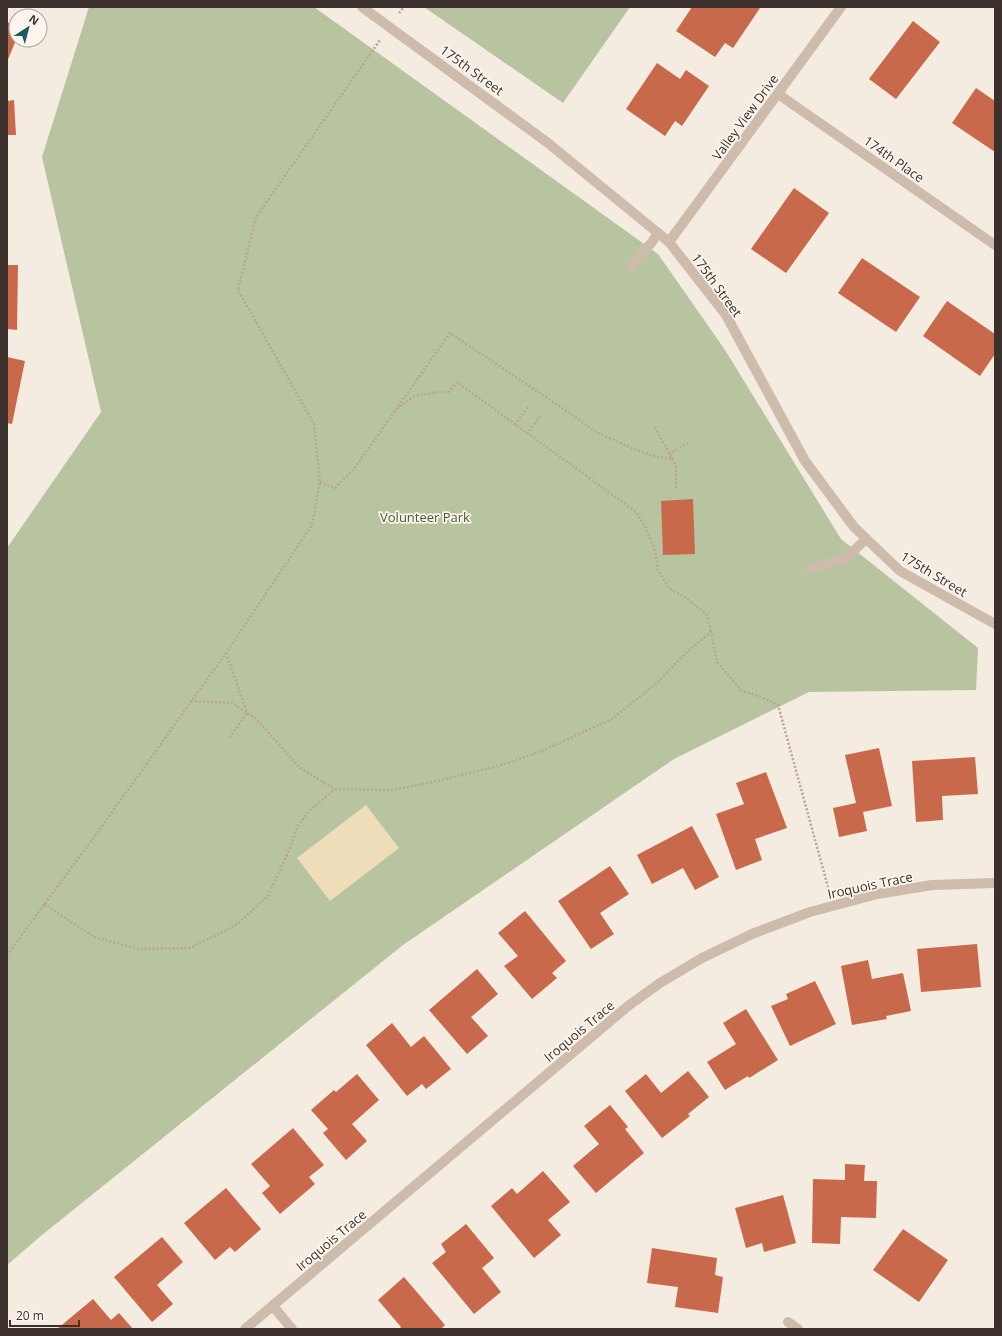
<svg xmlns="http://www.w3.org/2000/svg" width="1002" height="1336" viewBox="0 0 1002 1336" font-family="'Open Sans',sans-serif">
	<rect width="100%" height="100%" fill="#f4ebe1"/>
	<path fill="#b8c4a0" d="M 89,7 L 314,7 L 658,254 L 725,350 L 841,539 L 978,648 L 976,690 L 809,692 L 674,759 L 403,945 L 42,1235 L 7,1265 L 7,548 L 101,412 L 42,157 Z
		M 424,7 L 630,7 L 563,103 Z"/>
	<path fill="#efdcb8" d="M 366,805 L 399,848 L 330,901 L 297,858 Z"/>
	<path fill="#c8694b" d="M 692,7 L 759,7 L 760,8 L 733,48 L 725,43 L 715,57 L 676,31 Z
		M 913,21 L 940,42 L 896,99 L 869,79 Z
		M 7,22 L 16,26 L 16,40 L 7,62 Z
		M 657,63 L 680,79 L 686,70 L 709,86 L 682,126 L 675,121 L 665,136 L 626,109 Z
		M 976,88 L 995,101 L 995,152 L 952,123 Z
		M 14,100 L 16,135 L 7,135 L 7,101 Z
		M 794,188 L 829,213 L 786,273 L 751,249 Z
		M 862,258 L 920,297 L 896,332 L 838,293 Z
		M 7,265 L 18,265 L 17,330 L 7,329 Z
		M 947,301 L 995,334 L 995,354 L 980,376 L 923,336 Z
		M 7,357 L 25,361 L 12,424 L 7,423 Z
		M 693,499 L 695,554 L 663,555 L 661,501 Z
		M 879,748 L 892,806 L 863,812 L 867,831 L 839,837 L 833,808 L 856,803 L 845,755 Z
		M 975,757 L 978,794 L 942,796 L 943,820 L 916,822 L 912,761 Z
		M 766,772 L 787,828 L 755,839 L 762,860 L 736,870 L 716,814 L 744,804 L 736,783 Z
		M 692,826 L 719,877 L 695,890 L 683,868 L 652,884 L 637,855 Z
		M 610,866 L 629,894 L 600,913 L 614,934 L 591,949 L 558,901 Z
		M 525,911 L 566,961 L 552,973 L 557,978 L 532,999 L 504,966 L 518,956 L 498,933 Z
		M 977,944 L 981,987 L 921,992 L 917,949 Z
		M 868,960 L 872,979 L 903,973 L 911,1011 L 886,1016 L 887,1019 L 852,1025 L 841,966 Z
		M 477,969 L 498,994 L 471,1017 L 488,1036 L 467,1054 L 429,1010 Z
		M 815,981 L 836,1024 L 790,1046 L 771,1006 L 788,999 L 786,994 Z
		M 746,1009 L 778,1060 L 749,1078 L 748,1076 L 725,1090 L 707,1062 L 736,1044 L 723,1023 Z
		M 392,1023 L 411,1047 L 424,1036 L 451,1069 L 426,1089 L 422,1084 L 407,1096 L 366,1045 Z
		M 688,1071 L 709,1097 L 688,1114 L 690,1116 L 662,1138 L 625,1091 L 646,1074 L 661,1093 Z
		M 357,1074 L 379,1100 L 352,1124 L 367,1141 L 346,1160 L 323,1133 L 328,1129 L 311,1110 L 334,1090 L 336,1092 Z
		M 610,1105 L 628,1127 L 625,1129 L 644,1153 L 596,1193 L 573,1166 L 599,1144 L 584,1126 Z
		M 293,1128 L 324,1165 L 309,1177 L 315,1184 L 280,1214 L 262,1193 L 270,1186 L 251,1164 Z
		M 845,1164 L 865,1165 L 864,1181 L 877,1181 L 876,1218 L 841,1217 L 840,1244 L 812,1243 L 813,1179 L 845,1180 Z
		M 543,1171 L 570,1202 L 548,1220 L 561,1235 L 534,1258 L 491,1206 L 512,1188 L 517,1194 Z
		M 226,1188 L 261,1229 L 235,1252 L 230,1247 L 215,1260 L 184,1223 Z
		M 783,1195 L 796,1243 L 764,1252 L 762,1243 L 746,1248 L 735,1208 Z
		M 466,1224 L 494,1258 L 482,1268 L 501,1292 L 474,1314 L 432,1263 L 446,1252 L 441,1244 Z
		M 903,1229 L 948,1260 L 919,1302 L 873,1270 Z
		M 162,1237 L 183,1262 L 157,1285 L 173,1304 L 152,1322 L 114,1277 Z
		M 652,1248 L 717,1258 L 715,1275 L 723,1277 L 718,1313 L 675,1307 L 678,1287 L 647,1283 Z
		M 404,1277 L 445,1325 L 441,1329 L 399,1329 L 401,1327 L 378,1300 Z
		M 93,1299 L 111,1320 L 119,1313 L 133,1329 L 57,1329 Z"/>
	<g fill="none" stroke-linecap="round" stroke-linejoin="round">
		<path stroke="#b9a596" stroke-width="2.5" stroke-dasharray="2 2" stroke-linecap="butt" d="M 399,13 L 404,7
			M 397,409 L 414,396 L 438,392 L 449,392 L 457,382 L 636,512 L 646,528 L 655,551 L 658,570 L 669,588 L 689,600 L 707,615 L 711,632
			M 515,425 L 528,407
			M 655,427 L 676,466 L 676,490
			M 527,434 L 541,415
			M 669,454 L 688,443
			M 320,482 L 335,488 L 354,469 L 450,333 L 574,416 L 594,431 L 634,449 L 654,456 L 672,459
			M 226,653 L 247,713 L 229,738
			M 335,789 L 392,790 L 438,781 L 505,764 L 544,750 L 612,719 L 658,682 L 689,650 L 711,632 L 717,662 L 742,691 L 759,696 L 778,705 L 828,887
			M 44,904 L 94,937 L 138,949 L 190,948 L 236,925 L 268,896 L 291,846 L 297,827 L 309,811 L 335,789 L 300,768 L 256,719 L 232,703 L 191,701
			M 7,955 L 100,829 L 226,653 L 312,525 L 320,482 L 314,424 L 238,290 L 256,217 L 380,40"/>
		<path stroke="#cdbbac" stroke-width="10" d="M 630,267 L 652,242 L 658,233
			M 810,569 L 845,559 L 866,539"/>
		<path stroke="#cdbbac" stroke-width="10" d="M 362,7 L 548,143 L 669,242 L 726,315 L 805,461 L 854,527 L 900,571 L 995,624
			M 778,94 L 995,245
			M 669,242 L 841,7
			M 273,1306 L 292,1329
			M 788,1322 L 798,1329
			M 245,1329 L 628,1006 L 660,983 L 702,958 L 752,934 L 810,912 L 877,894 L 932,885 L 995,883"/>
	</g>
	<g text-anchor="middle" stroke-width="3.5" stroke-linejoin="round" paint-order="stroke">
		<g font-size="13" fill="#3b302b" stroke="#fbf5ee">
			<text transform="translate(472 70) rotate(36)" y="5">175th Street</text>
			<text transform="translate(745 117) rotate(-54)" y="5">Valley View Drive</text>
			<text transform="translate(894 159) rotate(35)" y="5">174th Place</text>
			<text transform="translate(717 285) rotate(54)" y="5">175th Street</text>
			<text transform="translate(934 574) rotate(31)" y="5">175th Street</text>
			<text transform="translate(870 885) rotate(-12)" y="5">Iroquois Trace</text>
			<text transform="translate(579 1031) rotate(-40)" y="5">Iroquois Trace</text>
			<text transform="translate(331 1240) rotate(-40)" y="5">Iroquois Trace</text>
		</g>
		<g font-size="13" fill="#4a5a2e" stroke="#fbf5ee">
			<text x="425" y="522">Volunteer Park</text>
		</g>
	</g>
	<rect width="1002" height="1336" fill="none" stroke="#3b302b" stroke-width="16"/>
	<g transform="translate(28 28) rotate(36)"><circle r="19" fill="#fbf5ee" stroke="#aea6a0"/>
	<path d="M0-3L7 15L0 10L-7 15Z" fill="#1f5a5e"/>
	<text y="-6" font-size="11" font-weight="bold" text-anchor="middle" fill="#3b302b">N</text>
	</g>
	<path d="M10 1320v6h69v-6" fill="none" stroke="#3b302b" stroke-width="2"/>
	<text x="16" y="1320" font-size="12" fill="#3b302b" stroke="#fbf5ee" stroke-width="3" paint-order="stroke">20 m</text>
</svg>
